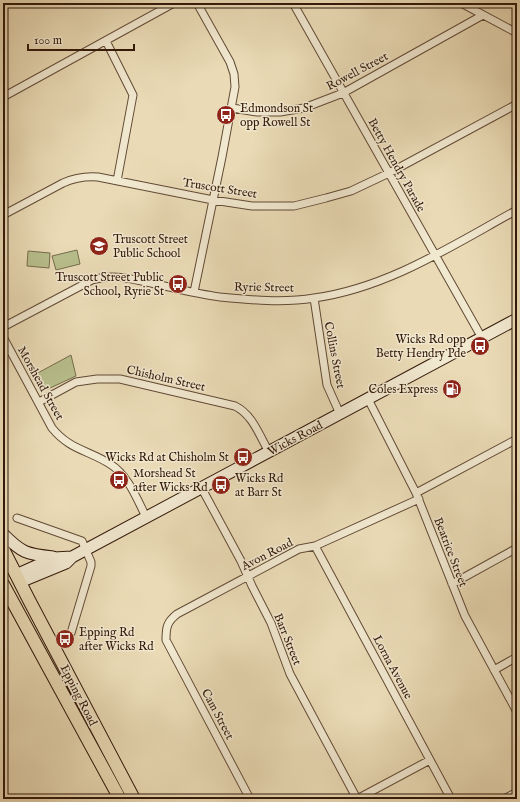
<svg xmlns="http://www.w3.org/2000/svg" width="520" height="802" viewBox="0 0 520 802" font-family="'IM FELL English',serif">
	<rect width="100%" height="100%" fill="#eadbb6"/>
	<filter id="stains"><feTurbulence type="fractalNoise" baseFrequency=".005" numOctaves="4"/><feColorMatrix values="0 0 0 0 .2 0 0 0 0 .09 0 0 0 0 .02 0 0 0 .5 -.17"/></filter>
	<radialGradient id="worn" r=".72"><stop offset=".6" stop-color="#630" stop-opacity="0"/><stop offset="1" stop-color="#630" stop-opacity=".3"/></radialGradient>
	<path fill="#b8c08d" stroke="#766c4c" d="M 77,250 L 80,264 L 56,270 L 52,256 Z
		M 28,251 L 50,253 L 49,268 L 27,266 Z
		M 71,355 L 76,376 L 48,389 L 42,389 L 34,375 Z"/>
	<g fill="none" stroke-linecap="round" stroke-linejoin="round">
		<defs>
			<path id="minor" d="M 293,3 L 482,338
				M 461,3 L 517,33
				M 106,41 L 133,95 L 117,181
				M 3,97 L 174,3
				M 232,108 L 257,112 L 280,112 L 304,108 L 343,93 L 483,15
				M 3,215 L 63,183 C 74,178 85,176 98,177 L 213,200 L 252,206 L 294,206 L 326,198 L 351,191 L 389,173 L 517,104
				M 194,292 L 222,157 L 235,87 L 234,74 L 230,62 L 197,3
				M 314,298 L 327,385 L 340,414
				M 5,326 L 92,280 C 111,274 127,278 146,282 C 170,287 196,294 220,297 C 251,300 284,303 314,298 C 388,288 453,245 517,210
				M 3,337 L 52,428 C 70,450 88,450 110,464 C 128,475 137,499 146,517
				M 368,399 L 416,493 L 465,616 L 517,712
				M 39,402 L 76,382 L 97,379 L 120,379 L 235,406 C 253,415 259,435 269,452
				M 201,487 L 241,561 L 252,586 L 271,623 L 290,674 L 357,799
				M 416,493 L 517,439
				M 17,518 L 82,541 L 91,562 L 91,566 L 71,633
				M 315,546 L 451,799
				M 452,584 L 517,548
				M 494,670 L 517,657
				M 250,799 L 166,640 C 166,627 167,622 177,614 L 299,549 L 315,546 L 419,499
				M 357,799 L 430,760
				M 504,799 L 517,792"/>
			<path id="secondary" d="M 3,534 C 22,553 26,554 53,557
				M 16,575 L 54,558 L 72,557
				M 20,582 L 66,563 L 72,557 L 85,550 L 517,319"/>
			<path id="primary" d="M 3,549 L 29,600 L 134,799
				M 3,584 L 120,799"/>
		</defs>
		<use href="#minor" stroke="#614a35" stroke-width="9"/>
		<use href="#secondary" stroke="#33190a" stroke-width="13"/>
		<use href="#primary" stroke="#33190a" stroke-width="14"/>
		<use href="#minor" stroke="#f1e8d0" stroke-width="7"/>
		<use href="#secondary" stroke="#f1e8d0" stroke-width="11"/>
		<use href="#primary" stroke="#eadbb6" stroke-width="12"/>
	</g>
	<defs>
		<symbol id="bus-disc" viewBox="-11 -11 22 22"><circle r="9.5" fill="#8f2418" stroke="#f1e8d0"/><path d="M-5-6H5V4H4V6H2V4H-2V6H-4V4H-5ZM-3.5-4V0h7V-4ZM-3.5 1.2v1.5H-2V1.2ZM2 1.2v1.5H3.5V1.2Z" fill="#fff"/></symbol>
		<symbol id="school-disc" viewBox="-11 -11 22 22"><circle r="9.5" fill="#8f2418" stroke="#f1e8d0"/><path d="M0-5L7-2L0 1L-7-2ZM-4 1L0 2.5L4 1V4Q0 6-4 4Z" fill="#fff"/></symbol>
		<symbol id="fuel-disc" viewBox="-11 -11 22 22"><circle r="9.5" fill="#8f2418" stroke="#f1e8d0"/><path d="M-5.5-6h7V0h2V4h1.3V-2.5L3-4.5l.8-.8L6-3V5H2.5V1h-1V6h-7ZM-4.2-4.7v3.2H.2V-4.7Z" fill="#fff"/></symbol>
	</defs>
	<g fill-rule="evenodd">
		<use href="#bus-disc" x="215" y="104" width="22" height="22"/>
		<use href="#school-disc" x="88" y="235" width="22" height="22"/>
		<use href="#bus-disc" x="167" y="273" width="22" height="22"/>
		<use href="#bus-disc" x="469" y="335" width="22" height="22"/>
		<use href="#fuel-disc" x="441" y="378" width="22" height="22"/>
		<use href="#bus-disc" x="232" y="446" width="22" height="22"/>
		<use href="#bus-disc" x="108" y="469" width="22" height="22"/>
		<use href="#bus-disc" x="210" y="474" width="22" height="22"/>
		<use href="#bus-disc" x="54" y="628" width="22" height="22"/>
	</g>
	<g text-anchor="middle" stroke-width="3" stroke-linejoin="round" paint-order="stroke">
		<g font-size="12" fill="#33190a" stroke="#f1e8d0">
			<text transform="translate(357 71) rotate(-28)" y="4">Rowell Street</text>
			<text transform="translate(397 165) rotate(61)" y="4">Betty Hendry Parade</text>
			<text transform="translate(220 188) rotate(9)" y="4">Truscott Street</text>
			<text transform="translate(264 287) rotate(1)" y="4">Ryrie Street</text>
			<text transform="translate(335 355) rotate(79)" y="4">Collins Street</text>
			<text transform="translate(166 378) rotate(13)" y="4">Chisholm Street</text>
			<text transform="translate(41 383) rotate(61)" y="4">Morshead Street</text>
			<text transform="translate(295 438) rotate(-28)" y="4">Wicks Road</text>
			<text transform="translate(451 552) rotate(69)" y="4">Beatrice Street</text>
			<text transform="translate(267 554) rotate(-27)" y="4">Avon Road</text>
			<text transform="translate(288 639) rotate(68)" y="4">Barr Street</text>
			<text transform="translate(393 667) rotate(62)" y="4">Lorna Avenue</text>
			<text transform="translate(79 695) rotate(63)" y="4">Epping Road</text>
			<text transform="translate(218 714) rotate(62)" y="4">Cam Street</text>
		</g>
		<g font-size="12" fill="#33190a" stroke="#f1e8d0" text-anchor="start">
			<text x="240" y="112">Edmondson St<tspan x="240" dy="14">opp Rowell St</tspan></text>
			<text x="113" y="243">Truscott Street<tspan x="113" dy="14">Public School</tspan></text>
			<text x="164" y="281" text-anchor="end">Truscott Street Public<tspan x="164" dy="14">School, Ryrie St</tspan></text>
			<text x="466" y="343" text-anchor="end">Wicks Rd opp<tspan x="466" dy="14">Betty Hendry Pde</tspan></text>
			<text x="438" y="393" text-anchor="end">Coles Express</text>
			<text x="229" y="461" text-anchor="end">Wicks Rd at Chisholm St</text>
			<text x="133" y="477">Morshead St<tspan x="133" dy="14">after Wicks Rd</tspan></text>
			<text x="235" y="482">Wicks Rd<tspan x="235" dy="14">at Barr St</tspan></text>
			<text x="79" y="636">Epping Rd<tspan x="79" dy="14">after Wicks Rd</tspan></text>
		</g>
	</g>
	<rect width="520" height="802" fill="none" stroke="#eadbb6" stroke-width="16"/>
	<rect x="4" y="4" width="512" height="794" fill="none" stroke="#33190a" stroke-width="2"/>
	<rect x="8" y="8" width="504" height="786" fill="none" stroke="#33190a"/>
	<path d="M28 44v6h106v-6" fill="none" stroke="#33190a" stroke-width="2"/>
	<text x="34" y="44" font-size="12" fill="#33190a" stroke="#f1e8d0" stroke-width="3" paint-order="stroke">100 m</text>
	<rect width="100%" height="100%" filter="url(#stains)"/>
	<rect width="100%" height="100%" fill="url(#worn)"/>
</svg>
